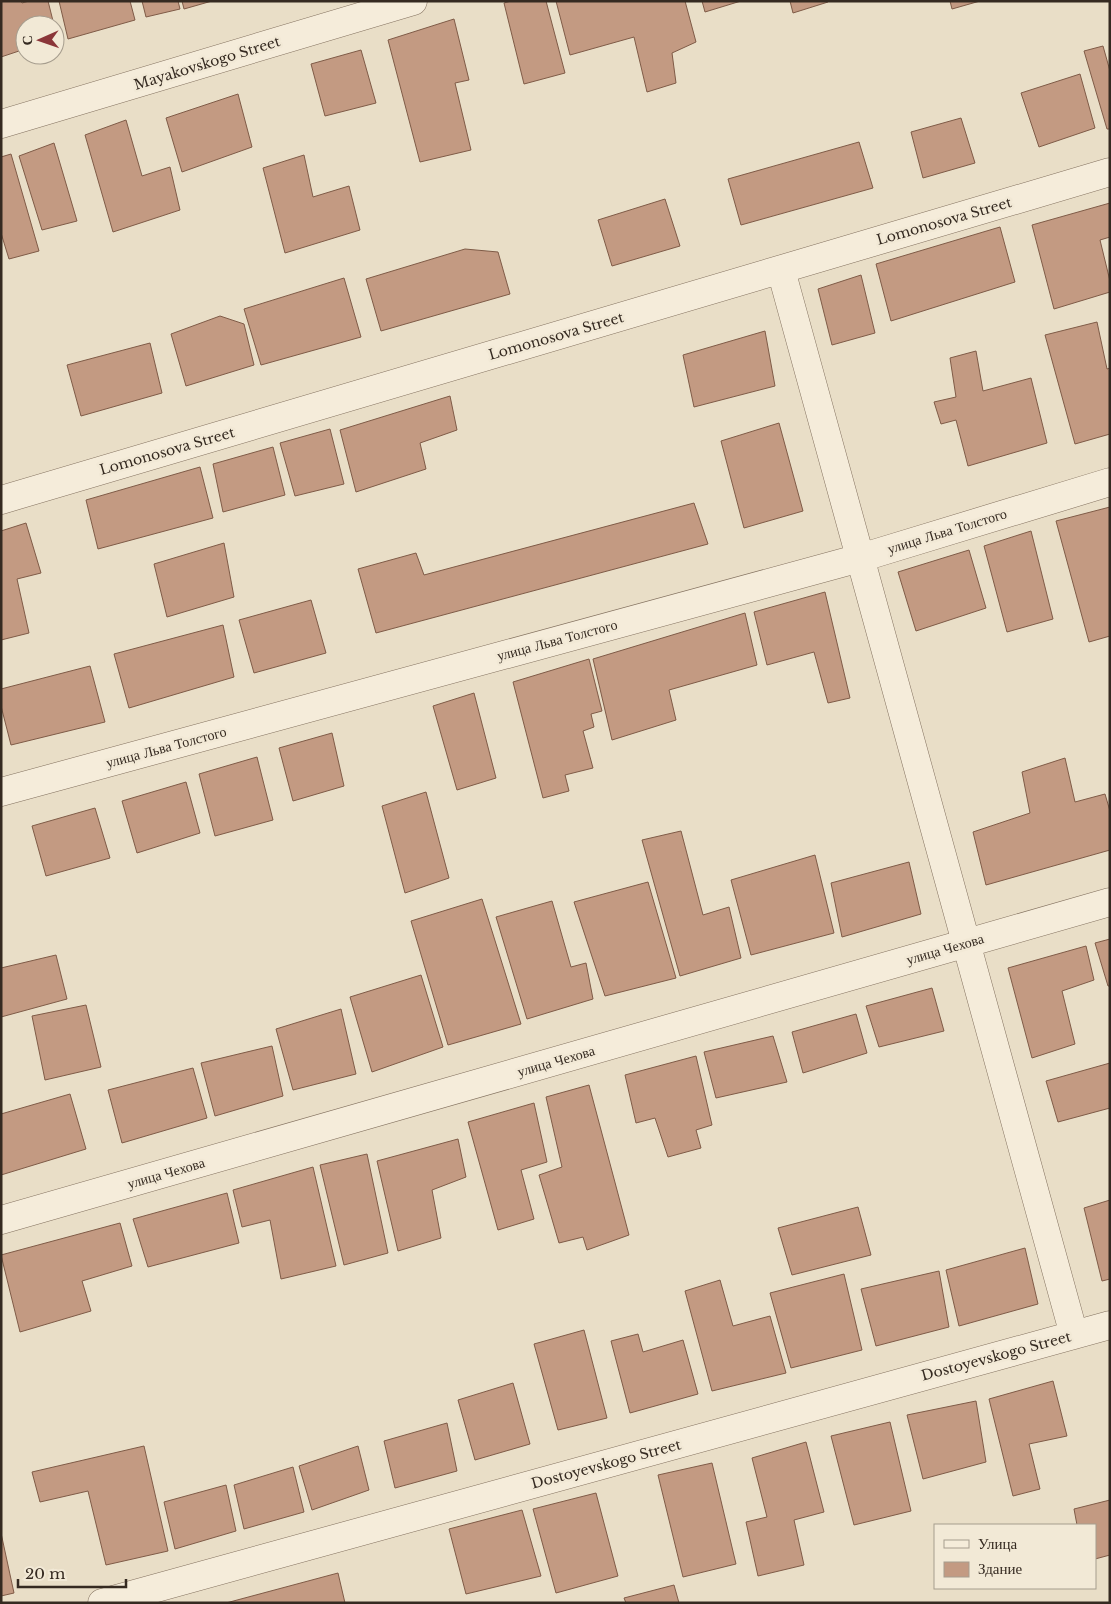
<svg xmlns="http://www.w3.org/2000/svg" width="1111" height="1604" viewBox="0 0 1111 1604" font-family="'Libre Baskerville',serif">
	<rect width="100%" height="100%" fill="#e9dec7"/>
	<path fill="#c39a82" stroke="#7f5b47" d="M 1,1 L 21,1 L 22,3 L 29,1 L 48,1 L 54,25 L 25,25 L 25,49 L 1,57 Z
		M 59,1 L 130,1 L 135,20 L 68,39 Z
		M 142,1 L 178,1 L 180,9 L 146,17 Z
		M 182,1 L 212,1 L 184,9 Z
		M 511,1 L 546,1 L 565,73 L 524,84 L 504,3 Z
		M 556,1 L 685,1 L 696,42 L 672,53 L 676,83 L 647,92 L 634,37 L 570,55 Z
		M 702,1 L 741,1 L 705,12 Z
		M 790,1 L 827,1 L 828,2 L 793,13 Z
		M 950,1 L 980,1 L 952,9 Z
		M 454,19 L 469,80 L 455,83 L 471,150 L 420,162 L 388,40 Z
		M 1103,46 L 1110,71 L 1110,129 L 1107,129 L 1084,51 Z
		M 361,50 L 376,103 L 325,116 L 311,64 Z
		M 1080,74 L 1095,128 L 1039,147 L 1021,93 Z
		M 238,94 L 252,147 L 182,172 L 166,118 Z
		M 961,118 L 975,163 L 923,178 L 911,132 Z
		M 126,120 L 142,176 L 170,167 L 180,210 L 113,232 L 85,135 Z
		M 859,142 L 873,188 L 741,225 L 728,179 Z
		M 54,143 L 77,221 L 42,230 L 19,156 Z
		M 11,154 L 39,251 L 9,259 L 1,233 L 1,157 Z
		M 304,155 L 313,197 L 349,186 L 360,230 L 285,253 L 263,168 Z
		M 665,199 L 680,246 L 612,266 L 598,220 Z
		M 1110,203 L 1110,237 L 1100,240 L 1110,281 L 1110,292 L 1054,309 L 1032,225 Z
		M 1000,227 L 1015,282 L 891,321 L 876,264 Z
		M 465,249 L 498,252 L 510,294 L 381,331 L 366,279 Z
		M 861,275 L 875,333 L 832,345 L 818,289 Z
		M 344,278 L 361,337 L 261,365 L 244,309 Z
		M 220,316 L 244,324 L 254,365 L 186,386 L 171,334 Z
		M 1097,322 L 1107,369 L 1110,368 L 1110,434 L 1075,444 L 1045,335 Z
		M 765,331 L 775,386 L 694,407 L 683,355 Z
		M 150,343 L 162,393 L 81,416 L 67,365 Z
		M 976,351 L 983,391 L 1031,378 L 1047,443 L 968,466 L 956,420 L 941,424 L 934,402 L 956,397 L 950,358 Z
		M 450,396 L 457,430 L 420,443 L 426,469 L 356,492 L 340,430 Z
		M 779,423 L 803,511 L 744,528 L 721,441 Z
		M 330,429 L 344,484 L 295,496 L 280,443 Z
		M 273,447 L 285,495 L 223,512 L 213,464 Z
		M 200,467 L 213,518 L 98,549 L 86,500 Z
		M 694,503 L 708,544 L 376,633 L 358,569 L 416,553 L 424,575 Z
		M 1110,507 L 1110,636 L 1089,642 L 1056,521 Z
		M 26,523 L 41,573 L 17,579 L 29,633 L 1,640 L 1,531 Z
		M 1031,531 L 1053,619 L 1007,632 L 984,546 Z
		M 224,543 L 234,597 L 167,617 L 154,564 Z
		M 969,550 L 986,608 L 916,631 L 898,572 Z
		M 825,592 L 850,698 L 828,703 L 814,652 L 767,665 L 754,612 Z
		M 311,600 L 326,653 L 254,673 L 239,620 Z
		M 745,613 L 757,665 L 669,690 L 676,720 L 612,740 L 593,659 Z
		M 223,625 L 234,677 L 129,708 L 114,654 Z
		M 589,659 L 602,711 L 591,714 L 594,727 L 583,731 L 593,768 L 565,775 L 569,791 L 543,798 L 513,682 Z
		M 90,666 L 105,722 L 11,745 L 1,706 L 1,689 Z
		M 474,693 L 496,778 L 457,790 L 433,706 Z
		M 332,733 L 344,786 L 293,801 L 279,748 Z
		M 257,757 L 273,820 L 215,836 L 199,774 Z
		M 1065,758 L 1075,802 L 1105,794 L 1110,811 L 1110,850 L 986,885 L 973,832 L 1030,813 L 1022,772 Z
		M 186,782 L 200,833 L 137,853 L 122,801 Z
		M 426,792 L 449,878 L 405,893 L 382,806 Z
		M 95,808 L 110,858 L 46,876 L 32,826 Z
		M 681,831 L 703,915 L 729,907 L 741,958 L 680,976 L 642,840 Z
		M 815,855 L 834,933 L 751,955 L 731,880 Z
		M 909,862 L 921,914 L 842,937 L 831,883 Z
		M 648,882 L 676,978 L 605,996 L 574,902 Z
		M 482,899 L 521,1024 L 448,1045 L 411,921 Z
		M 552,901 L 571,967 L 586,963 L 593,999 L 527,1019 L 496,917 Z
		M 1110,939 L 1110,986 L 1108,986 L 1095,943 Z
		M 1086,946 L 1094,980 L 1062,991 L 1075,1044 L 1032,1058 L 1008,968 Z
		M 56,955 L 67,999 L 1,1017 L 1,968 Z
		M 421,975 L 443,1047 L 372,1072 L 350,997 Z
		M 932,988 L 944,1031 L 879,1047 L 866,1006 Z
		M 86,1005 L 101,1067 L 45,1080 L 32,1016 Z
		M 341,1009 L 356,1074 L 293,1090 L 276,1029 Z
		M 856,1014 L 867,1053 L 803,1073 L 792,1032 Z
		M 773,1036 L 787,1082 L 716,1098 L 704,1052 Z
		M 272,1046 L 283,1096 L 215,1116 L 201,1063 Z
		M 696,1056 L 712,1125 L 696,1130 L 701,1148 L 668,1157 L 655,1118 L 636,1123 L 625,1075 Z
		M 1110,1063 L 1110,1108 L 1058,1122 L 1046,1081 Z
		M 193,1068 L 207,1118 L 122,1143 L 108,1090 Z
		M 589,1085 L 629,1235 L 587,1250 L 583,1237 L 559,1243 L 539,1175 L 562,1167 L 546,1097 Z
		M 70,1094 L 86,1149 L 1,1175 L 1,1114 Z
		M 534,1103 L 547,1162 L 521,1170 L 534,1219 L 498,1230 L 468,1122 Z
		M 458,1139 L 466,1177 L 432,1190 L 441,1238 L 398,1251 L 377,1161 Z
		M 367,1154 L 388,1253 L 344,1265 L 320,1165 Z
		M 313,1167 L 336,1266 L 281,1279 L 270,1220 L 242,1227 L 233,1190 Z
		M 227,1193 L 239,1243 L 148,1267 L 133,1219 Z
		M 1110,1200 L 1110,1279 L 1102,1281 L 1084,1208 Z
		M 858,1207 L 871,1255 L 792,1275 L 778,1228 Z
		M 120,1223 L 132,1266 L 82,1281 L 91,1311 L 20,1332 L 1,1255 Z
		M 1025,1248 L 1038,1304 L 959,1326 L 946,1270 Z
		M 939,1271 L 949,1327 L 876,1346 L 861,1289 Z
		M 844,1274 L 862,1350 L 791,1368 L 770,1293 Z
		M 720,1280 L 733,1326 L 770,1316 L 786,1373 L 712,1391 L 685,1291 Z
		M 584,1330 L 607,1418 L 558,1430 L 534,1344 Z
		M 638,1334 L 643,1352 L 683,1340 L 698,1394 L 630,1413 L 611,1341 Z
		M 1053,1381 L 1067,1436 L 1029,1444 L 1040,1489 L 1013,1496 L 989,1399 Z
		M 513,1383 L 530,1444 L 475,1460 L 458,1400 Z
		M 976,1401 L 986,1462 L 923,1479 L 907,1415 Z
		M 890,1422 L 911,1511 L 854,1525 L 831,1436 Z
		M 447,1423 L 457,1471 L 395,1488 L 384,1441 Z
		M 806,1442 L 824,1512 L 794,1520 L 804,1565 L 758,1576 L 746,1522 L 767,1517 L 752,1458 Z
		M 144,1446 L 168,1551 L 106,1565 L 88,1491 L 40,1502 L 32,1472 Z
		M 358,1446 L 369,1490 L 312,1510 L 299,1466 Z
		M 712,1463 L 736,1564 L 683,1577 L 658,1475 Z
		M 293,1467 L 304,1512 L 244,1529 L 234,1485 Z
		M 226,1485 L 236,1531 L 175,1549 L 164,1502 Z
		M 596,1493 L 618,1576 L 556,1593 L 533,1509 Z
		M 1110,1500 L 1110,1555 L 1095,1559 L 1095,1525 L 1077,1525 L 1074,1509 Z
		M 522,1510 L 541,1576 L 466,1594 L 449,1529 Z
		M 1,1533 L 14,1593 L 1,1596 Z
		M 338,1573 L 345,1603 L 226,1603 Z
		M 674,1585 L 679,1603 L 626,1603 L 624,1598 Z"/>
	<g fill="none" stroke-linecap="round" stroke-linejoin="round">
		<defs>
			<path id="minor" d="M 1,124 L 413,1
				M 781,270 L 1074,1335
				M 1,500 L 1110,172
				M 1,792 L 860,558 L 1110,482
				M 1,1220 L 1110,902
				M 102,1603 L 1110,1325"/>
		</defs>
		<use href="#minor" stroke="#83715f" stroke-width="29"/>
		<use href="#minor" stroke="#f5ecda" stroke-width="28"/>
	</g>
	<g text-anchor="middle" stroke-width="5" stroke-linejoin="round" paint-order="stroke">
		<g font-size="14" fill="#352a21" stroke="#f2e9d6">
			<text transform="translate(207 63) rotate(-17)" y="5">Mayakovskogo Street</text>
			<text transform="translate(944 221) rotate(-16)" y="5">Lomonosova Street</text>
			<text transform="translate(556 336) rotate(-16)" y="5">Lomonosova Street</text>
			<text transform="translate(167 451) rotate(-16)" y="5">Lomonosova Street</text>
			<text transform="translate(947 531) rotate(-17)" y="5">улица Льва Толстого</text>
			<text transform="translate(557 640) rotate(-15)" y="5">улица Льва Толстого</text>
			<text transform="translate(166 747) rotate(-15)" y="5">улица Льва Толстого</text>
			<text transform="translate(945 949) rotate(-16)" y="5">улица Чехова</text>
			<text transform="translate(556 1061) rotate(-16)" y="5">улица Чехова</text>
			<text transform="translate(166 1173) rotate(-16)" y="5">улица Чехова</text>
			<text transform="translate(996 1356) rotate(-15)" y="5">Dostoyevskogo Street</text>
			<text transform="translate(606 1464) rotate(-15)" y="5">Dostoyevskogo Street</text>
		</g>
	</g>
	<rect width="1111" height="1604" fill="none" stroke="#352a21" stroke-width="5"/>
	<rect x="934" y="1524" width="162" height="65" fill="#f2e9d6" stroke="#a69d8e"/>
	<rect x="944" y="1540" width="25" height="8" fill="#f5ecda" stroke="#a69d8e"/>
	<text x="978" y="1549" font-size="15" fill="#352a21">Улица</text>
	<rect x="944" y="1562" width="25" height="15" fill="#c39a82" stroke="#a69d8e"/>
	<text x="978" y="1574" font-size="15" fill="#352a21">Здание</text>
	<g transform="translate(40 40) rotate(268)"><circle r="24" fill="#f2e9d6" stroke="#a69d8e"/>
	<path d="M0-4L9 19L0 12L-9 19Z" fill="#8b3639"/>
	<text y="-8" font-size="14" font-weight="bold" text-anchor="middle" fill="#352a21">С</text>
	</g>
	<path d="M18 1579v8h108v-8" fill="none" stroke="#352a21" stroke-width="2.5"/>
	<text x="25" y="1579" font-size="15" fill="#352a21" stroke="#f2e9d6" stroke-width="4" paint-order="stroke">20 m</text>
</svg>
